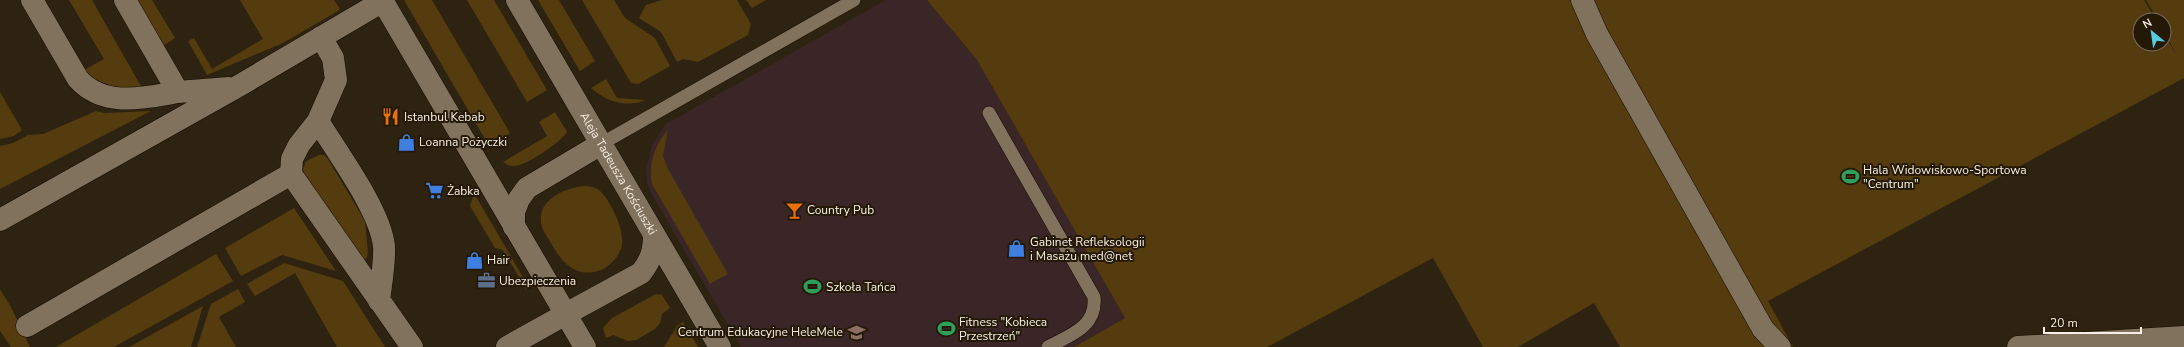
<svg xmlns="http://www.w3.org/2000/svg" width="2184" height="347" viewBox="0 0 2184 347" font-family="'Nunito Sans',sans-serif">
	<rect width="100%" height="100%" fill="#2e2310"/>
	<path fill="#3a2626" d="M 886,0 L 927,0 L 977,60 L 1125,318 L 1074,347 L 741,347 L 651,193 L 647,183 L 646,169 L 652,145 L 666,124 L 673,120 Z"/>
	<path fill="#543c0f" d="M 69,0 L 92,0 L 142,88 C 119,88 102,89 84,73 L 86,69 L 104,59 Z
		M 136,0 L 152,0 L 175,38 L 163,46 Z
		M 240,0 L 334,0 L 340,9 L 338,11 L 283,43 L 207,75 L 188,41 L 194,38 L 212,69 L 263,39 Z
		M 404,0 L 432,0 L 510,133 L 489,146 Z
		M 467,0 L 494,0 L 547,90 L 527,102 Z
		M 538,0 L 559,0 L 595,61 L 580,71 Z
		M 582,0 L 614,0 L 625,18 L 655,38 L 670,66 L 638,84 L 631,83 Z
		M 662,0 L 737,0 L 751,24 L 748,35 L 698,62 L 683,59 L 677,62 L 661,32 L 639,18 L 646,5 Z
		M 746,0 L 766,0 L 752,8 Z
		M 927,0 L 2144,0 L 2156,20 L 2140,20 L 2140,44 L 2164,44 L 2164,34 L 2177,56 L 2164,31 L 2164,20 L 2158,20 L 2146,0 L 2184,0 L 2184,78 L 1768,301 L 1793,347 L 1620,347 L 1594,303 L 1518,347 L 1483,347 L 1433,258 L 1267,347 L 1074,347 L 1125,318 L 977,60 Z
		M 606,79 L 617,98 L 646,100 C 626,108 607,102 591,88 Z
		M 0,92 L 22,130 L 14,136 L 0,139 Z
		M 96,111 L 104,113 L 151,111 L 0,189 L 0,146 L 13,143 L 28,135 L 43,134 Z
		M 555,112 L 567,132 C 561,142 527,165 515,166 C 510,166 507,165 503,162 L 547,136 L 539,122 Z
		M 668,129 L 663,156 L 668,169 L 728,274 L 710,284 L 652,184 C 648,163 655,146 668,129 Z
		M 319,155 L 324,155 L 328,159 L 365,221 L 368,253 L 366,259 L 363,260 L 305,177 L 303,169 L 306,161 Z
		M 586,186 C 592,187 596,187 600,191 C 611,201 627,234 621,249 C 617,258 610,266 601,270 C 576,279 562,263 551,243 C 548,238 544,233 542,227 C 534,200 566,187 586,186 Z
		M 474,193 L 524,279 L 527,291 L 503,250 L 495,248 L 470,206 Z
		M 294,208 L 336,271 L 282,255 L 241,276 L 225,248 Z
		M 216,254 L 233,281 L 114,347 L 56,347 Z
		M 284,263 L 343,281 L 385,347 L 337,347 L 295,273 L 255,296 L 247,284 Z
		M 0,289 L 12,309 L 30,347 L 11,347 L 0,331 Z
		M 238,289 L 245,302 L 219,317 L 236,347 L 197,347 L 211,304 Z
		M 656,294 L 662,295 L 670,308 L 662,314 L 660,323 L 655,329 L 636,340 L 628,341 L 613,335 L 606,338 L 603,328 L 612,318 Z
		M 203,306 L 191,347 L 129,347 Z
		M 683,322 L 698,347 L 664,347 L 677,326 Z"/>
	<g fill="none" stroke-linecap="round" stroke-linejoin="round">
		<defs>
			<path id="service" d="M 989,113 L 1094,297 C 1097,327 1070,335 1048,347
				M 601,144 L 854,0"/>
			<path id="minor" d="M 32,0 L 78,79 C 104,108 144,98 178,92
				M 125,0 L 178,92 L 229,88
				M 1582,0 L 1597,34 L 1763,329 L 1780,347
				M 318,121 C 338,154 380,210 384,246 C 385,263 381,283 379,301
				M 291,174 L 292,159 L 299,145 L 318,121 L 336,80 L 333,58 L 321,37
				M 0,220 L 235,88 L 383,1
				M 27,326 L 291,174 L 412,347
				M 507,347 L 566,314
				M 2018,347 L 2184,337"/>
			<g id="tertiary">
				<path d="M 382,0 L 585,347"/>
				<path id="s1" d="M 517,0 L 720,347"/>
				<path d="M 514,227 L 514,212 L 519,199 L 527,188 L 601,144"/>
				<path d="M 566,314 L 641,273 C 651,260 654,251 654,235"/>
			</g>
		</defs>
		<use href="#service" stroke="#160c00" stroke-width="14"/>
		<use href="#minor" stroke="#160c00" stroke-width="23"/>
		<use href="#tertiary" stroke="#160c00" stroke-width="23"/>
		<use href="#service" stroke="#80725d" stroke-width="13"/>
		<use href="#minor" stroke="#80725d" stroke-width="22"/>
		<use href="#tertiary" stroke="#80725d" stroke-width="22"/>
	</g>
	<defs>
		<symbol id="restaurant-bare" viewBox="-9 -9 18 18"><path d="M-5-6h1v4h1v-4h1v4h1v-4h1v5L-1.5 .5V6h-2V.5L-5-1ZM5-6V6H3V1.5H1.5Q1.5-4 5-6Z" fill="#e8710a" stroke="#241907" stroke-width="2.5" paint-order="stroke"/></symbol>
		<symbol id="shop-bare" viewBox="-9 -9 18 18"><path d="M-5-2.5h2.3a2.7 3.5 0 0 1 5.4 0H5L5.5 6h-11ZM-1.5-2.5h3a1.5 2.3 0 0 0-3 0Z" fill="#3f7fe0" stroke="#241907" stroke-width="2.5" paint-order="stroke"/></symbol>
		<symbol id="stadium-bare" viewBox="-9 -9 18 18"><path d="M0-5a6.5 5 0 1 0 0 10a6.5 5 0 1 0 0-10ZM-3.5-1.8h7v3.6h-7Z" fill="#2e9e5b" stroke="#241907" stroke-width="2.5" paint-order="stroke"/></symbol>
		<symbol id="supermarket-bare" viewBox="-9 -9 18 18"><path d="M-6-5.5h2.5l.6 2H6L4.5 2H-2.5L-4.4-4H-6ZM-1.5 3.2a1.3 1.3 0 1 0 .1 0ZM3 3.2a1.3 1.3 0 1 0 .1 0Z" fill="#3f7fe0" stroke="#241907" stroke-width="2.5" paint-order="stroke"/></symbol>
		<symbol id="bar-bare" viewBox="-9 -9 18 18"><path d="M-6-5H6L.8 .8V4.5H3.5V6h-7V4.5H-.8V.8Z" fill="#e8710a" stroke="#241907" stroke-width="2.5" paint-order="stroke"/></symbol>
		<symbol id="office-bare" viewBox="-9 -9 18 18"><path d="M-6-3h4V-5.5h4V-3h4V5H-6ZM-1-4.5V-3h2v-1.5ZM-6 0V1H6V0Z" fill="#5c6f8a" stroke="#241907" stroke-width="2.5" paint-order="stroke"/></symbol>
		<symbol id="school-bare" viewBox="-9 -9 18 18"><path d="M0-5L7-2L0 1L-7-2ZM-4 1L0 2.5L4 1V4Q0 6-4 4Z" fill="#8d6e63" stroke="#241907" stroke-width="2.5" paint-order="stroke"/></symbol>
	</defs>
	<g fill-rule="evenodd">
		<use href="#restaurant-bare" x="378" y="104" width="25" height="25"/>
		<use href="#shop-bare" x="394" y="130" width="25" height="25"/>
		<use href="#stadium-bare" x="1838" y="164" width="25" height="25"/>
		<use href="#supermarket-bare" x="422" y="178" width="25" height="25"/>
		<use href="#bar-bare" x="782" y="198" width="25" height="25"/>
		<use href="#shop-bare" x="1004" y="236" width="25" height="25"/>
		<use href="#shop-bare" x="462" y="248" width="25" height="25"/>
		<use href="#office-bare" x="474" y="268" width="25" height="25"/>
		<use href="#stadium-bare" x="800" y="274" width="25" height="25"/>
		<use href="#stadium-bare" x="934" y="316" width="25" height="25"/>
		<use href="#school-bare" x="844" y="320" width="25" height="25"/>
	</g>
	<g text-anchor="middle" stroke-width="4" stroke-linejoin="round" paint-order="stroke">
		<g font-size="12" fill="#f8f0e5" stroke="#241907" text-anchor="start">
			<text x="404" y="121">Istanbul Kebab</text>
			<text x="419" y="146">Loanna Pożyczki</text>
			<text x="1863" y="174">Hala Widowiskowo-Sportowa<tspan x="1863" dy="14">"Centrum"</tspan></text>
			<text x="447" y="195">Żabka</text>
			<text x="807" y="214">Country Pub</text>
			<text x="1030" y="246">Gabinet Refleksologii<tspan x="1030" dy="14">i Masażu med@net</tspan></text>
			<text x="487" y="264">Hair</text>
			<text x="499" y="285">Ubezpieczenia</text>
			<text x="826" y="291">Szkoła Tańca</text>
			<text x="959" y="326">Fitness "Kobieca<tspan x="959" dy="14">Przestrzeń"</tspan></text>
			<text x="843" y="336" text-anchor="end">Centrum Edukacyjne HeleMele</text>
		</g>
		<g font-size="12" fill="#f8f0e5" stroke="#241907">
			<text dy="4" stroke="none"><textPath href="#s1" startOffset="201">Aleja Tadeusza Kościuszki</textPath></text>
		</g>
	</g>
	<g transform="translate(2152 32) rotate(331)"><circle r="19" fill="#241907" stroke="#796f60"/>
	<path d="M0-3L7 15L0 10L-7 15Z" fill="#55cae0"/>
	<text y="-6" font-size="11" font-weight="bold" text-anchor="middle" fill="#f8f0e5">N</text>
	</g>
	<path d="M2044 327v6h97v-6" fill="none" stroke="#f8f0e5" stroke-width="2"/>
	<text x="2050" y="327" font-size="12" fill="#f8f0e5" stroke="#241907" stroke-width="3" paint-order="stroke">20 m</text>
</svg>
